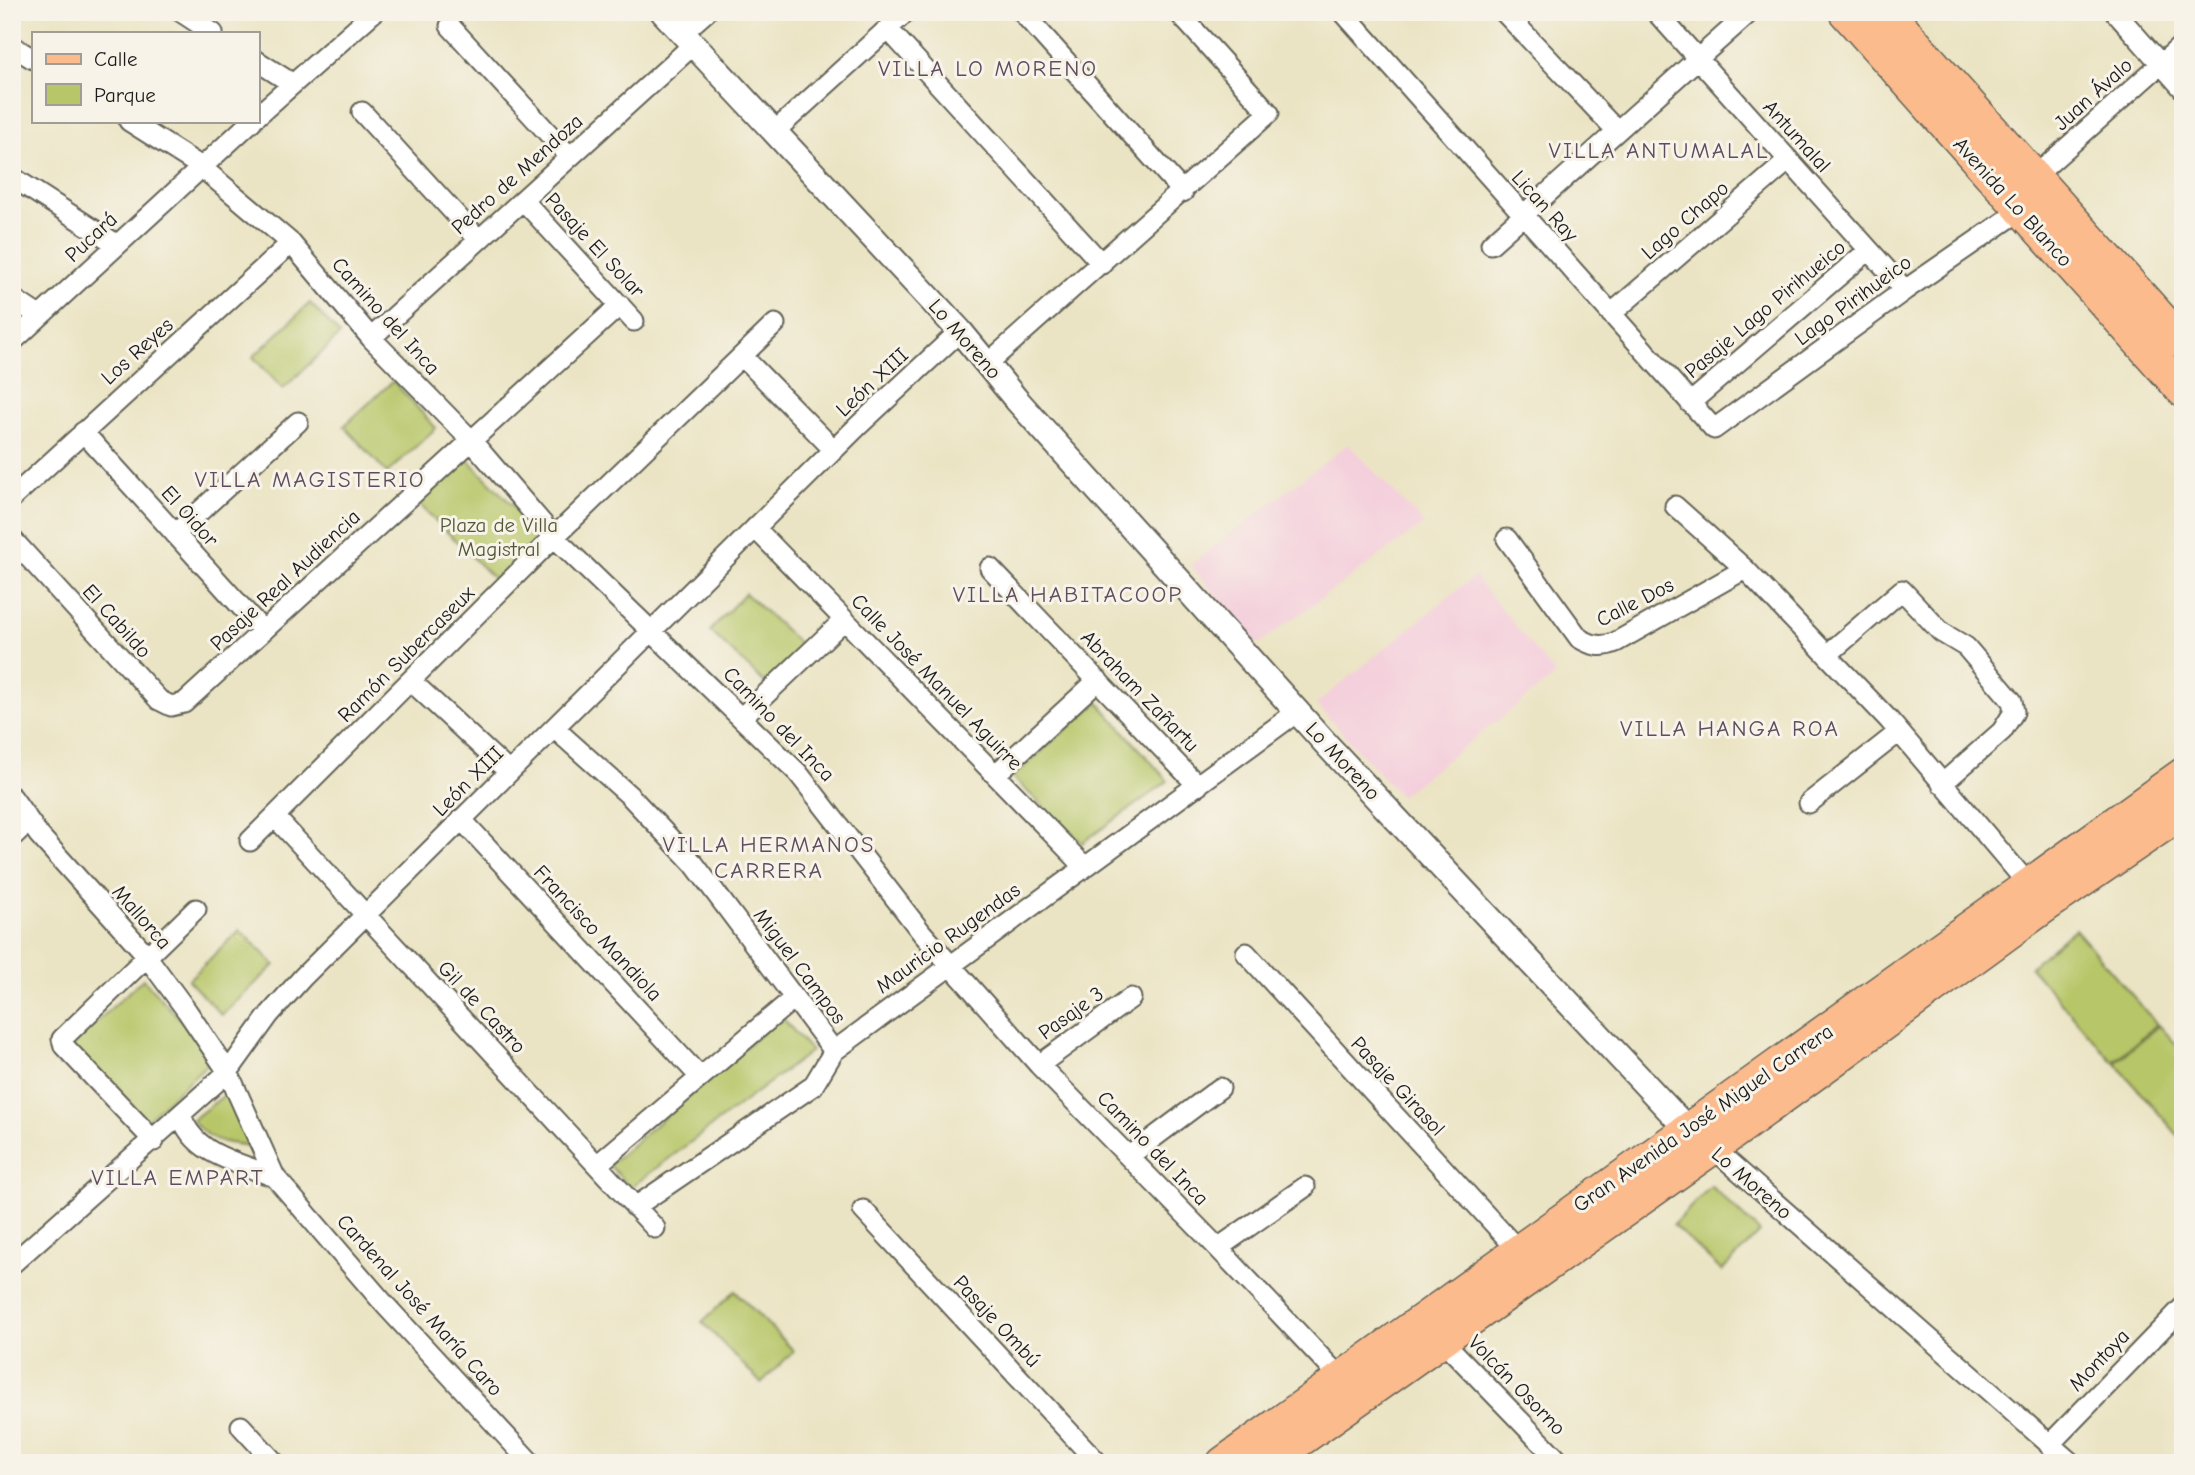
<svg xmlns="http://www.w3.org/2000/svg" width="2195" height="1475" viewBox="0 0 2195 1475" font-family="'Comic Neue',sans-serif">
	<rect width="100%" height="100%" fill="#f7f3e8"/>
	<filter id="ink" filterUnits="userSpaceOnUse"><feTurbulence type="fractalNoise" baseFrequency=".0143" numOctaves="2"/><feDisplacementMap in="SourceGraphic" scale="14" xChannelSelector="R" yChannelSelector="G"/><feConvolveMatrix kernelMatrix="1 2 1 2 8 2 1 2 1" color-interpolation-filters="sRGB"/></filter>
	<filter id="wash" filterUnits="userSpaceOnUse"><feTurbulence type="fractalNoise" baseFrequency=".00686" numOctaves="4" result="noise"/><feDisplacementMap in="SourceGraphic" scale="28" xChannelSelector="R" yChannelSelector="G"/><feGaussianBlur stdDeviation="1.57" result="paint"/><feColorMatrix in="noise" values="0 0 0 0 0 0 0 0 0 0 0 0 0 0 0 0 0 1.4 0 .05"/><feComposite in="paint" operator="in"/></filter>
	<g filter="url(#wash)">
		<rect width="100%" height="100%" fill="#ebe4c4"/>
		<path fill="#f4cfdc" d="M 1348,444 L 1424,524 L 1258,644 L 1190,565 Z
			M 1474,576 L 1556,675 L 1400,796 L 1316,704 Z"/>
		<path fill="#b7c668" stroke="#6a7142" stroke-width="2" d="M 310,303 L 340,335 L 283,389 L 253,357 Z
			M 393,381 L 436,428 L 387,473 L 344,426 Z
			M 465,457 L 545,538 L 499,584 L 418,503 Z
			M 745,593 L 802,646 L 766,684 L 710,631 Z
			M 1098,702 L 1168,781 L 1082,843 L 1012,777 Z
			M 2075,929 L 2157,1024 L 2113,1062 L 2030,967 Z
			M 240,930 L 275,965 L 222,1015 L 188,980 Z
			M 143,979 L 215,1057 L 139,1127 L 67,1049 Z
			M 781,1016 L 811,1051 L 630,1188 L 609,1165 Z
			M 2159,1025 L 2183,1052 L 2183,1141 L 2115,1063 Z
			M 231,1090 L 251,1146 C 224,1143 209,1142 192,1120 Z
			M 1711,1186 L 1760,1232 L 1722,1271 L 1673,1225 Z
			M 735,1291 L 794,1351 L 761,1383 L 702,1322 Z"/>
	</g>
	<g filter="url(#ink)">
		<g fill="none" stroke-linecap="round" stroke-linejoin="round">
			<defs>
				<path id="minor" d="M 181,12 L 213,33
					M 1022,12 L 1183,192
					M 1343,12 L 1714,429 L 1905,290 L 2021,210
					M 1504,12 L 1617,131
					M 1656,12 L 1905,290
					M 2115,12 L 2183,89
					M 450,26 L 570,157
					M 888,29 L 1102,264
					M 682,33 L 706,12
					M 12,46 L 33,59
					M 257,61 L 293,84
					M 362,112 L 479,240
					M 257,116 L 374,12
					M 129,121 L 200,166 L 291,243 L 371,338 L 470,439 L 554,537 L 798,773 L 922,933 L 1039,1065 L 1218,1248 L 1348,1386
					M 774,132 L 906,12
					M 12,177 L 116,244
					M 2034,177 L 2183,44
					M 523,200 L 634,321
					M 1491,244 L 1750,12
					M 12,298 L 39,316
					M 1611,314 L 1789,160
					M 371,338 L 693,45
					M 12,342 L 252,121
					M 742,356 L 834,450
					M 987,364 L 1269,113 L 1178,12
					M 1690,403 L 1869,250
					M 83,432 L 263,631
					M 12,498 L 291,243
					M 1675,506 L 1745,569 L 1889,720 L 2028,884
					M 755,528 L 1085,867
					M 175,534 L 298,422
					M 12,539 L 159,700 L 171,706 L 184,703 L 620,305
					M 1507,539 L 1579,638 C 1592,646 1602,648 1616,642 L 1745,569
					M 990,568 L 1198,786
					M 1827,655 L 1902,590 L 1941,632 L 1966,647 L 2012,701 L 2014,712 L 2002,731 L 1942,784
					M 412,682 L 509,772
					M 743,716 L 844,620
					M 554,728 L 630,796 L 694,864 L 834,1051
					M 996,774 L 1098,680
					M 12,797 L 39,835 L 142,950 L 187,1011 L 228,1072 L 275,1177 L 386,1306 L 531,1463
					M 1809,803 L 1899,732
					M 275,817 L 655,1228
					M 461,819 L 700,1077
					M 12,837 L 28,822
					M 250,841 L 554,537 L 775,324
					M 1246,953 L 1517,1249
					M 1039,1065 L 1131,998
					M 181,1114 C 192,1155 240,1163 275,1177
					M 154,1141 L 64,1046 L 62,1039 L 196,909
					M 1713,1148 L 2071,1463
					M 1129,1156 L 1220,1088
					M 597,1165 L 794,998
					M 635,1207 L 813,1086 L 834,1051 L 1297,712
					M 863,1210 L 1098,1463
					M 1218,1248 L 1305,1187
					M 12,1264 L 228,1072 L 269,1015 L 303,977 L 858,426 L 960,331
					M 1441,1339 L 1561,1463
					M 241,1426 L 275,1463
					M 2049,1445 L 2183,1307"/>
				<path id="tertiary" d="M 663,12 L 960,331 L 1015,398 L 1328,746 L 1688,1130 L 1700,1139"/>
				<path id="primary" d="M 1845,12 L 2183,391
					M 1887,12 L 2183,343
					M 1223,1463 L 2183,774
					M 1268,1463 L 1713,1148 L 2044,907 L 2183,812"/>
			</defs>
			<use href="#minor" stroke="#646257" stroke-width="23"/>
			<use href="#tertiary" stroke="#646257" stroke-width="28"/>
			<use href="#primary" stroke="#646257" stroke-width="35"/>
			<use href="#minor" stroke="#fff" stroke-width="19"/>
			<use href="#tertiary" stroke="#fff" stroke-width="24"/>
			<use href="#primary" stroke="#fbbb8d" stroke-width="32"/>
		</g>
	</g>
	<g text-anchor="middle" stroke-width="6" stroke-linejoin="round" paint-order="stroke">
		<g font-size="21" fill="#1c1c1c" stroke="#f7f3e8">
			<text transform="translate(2093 94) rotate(-42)" y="7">Juan Ávalo</text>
			<text transform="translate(1797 136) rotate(48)" y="7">Antumalal</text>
			<text transform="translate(517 174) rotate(-42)" y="7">Pedro de Mendoza</text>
			<text transform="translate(2013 202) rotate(48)" y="7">Avenida Lo Blanco</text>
			<text transform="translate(1545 206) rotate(48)" y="7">Lican Ray</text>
			<text transform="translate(1685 220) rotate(-41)" y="7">Lago Chapo</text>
			<text transform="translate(91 237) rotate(-43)" y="7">Pucará</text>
			<text transform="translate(595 245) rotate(47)" y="7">Pasaje El Solar</text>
			<text transform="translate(1853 300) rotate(-36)" y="7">Lago Pirihueico</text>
			<text transform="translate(1765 309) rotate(-40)" y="7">Pasaje Lago Pirihueico</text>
			<text transform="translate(386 316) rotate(48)" y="7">Camino del Inca</text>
			<text transform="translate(965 339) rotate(49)" y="7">Lo Moreno</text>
			<text transform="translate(137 351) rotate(-42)" y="7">Los Reyes</text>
			<text transform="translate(872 382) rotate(-43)" y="7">León XIII</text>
			<text transform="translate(190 516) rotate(48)" y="7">El Oidor</text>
			<text transform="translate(285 580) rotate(-43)" y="7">Pasaje Real Audiencia</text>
			<text transform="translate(1635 602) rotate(-27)" y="7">Calle Dos</text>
			<text transform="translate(117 621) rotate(48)" y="7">El Cabildo</text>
			<text transform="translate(406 654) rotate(-45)" y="7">Ramón Subercaseux</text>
			<text transform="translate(937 682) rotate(46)" y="7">Calle José Manuel Aguirre</text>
			<text transform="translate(1140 691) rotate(46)" y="7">Abraham Zañartu</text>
			<text transform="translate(779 724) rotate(46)" y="7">Camino del Inca</text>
			<text transform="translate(1343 761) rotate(47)" y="7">Lo Moreno</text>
			<text transform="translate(468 781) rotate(-45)" y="7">León XIII</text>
			<text transform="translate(142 917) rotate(49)" y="7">Mallorca</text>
			<text transform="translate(598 933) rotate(47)" y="7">Francisco Mandiola</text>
			<text transform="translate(948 938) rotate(-36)" y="7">Mauricio Rugendas</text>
			<text transform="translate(800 966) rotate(53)" y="7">Miguel Campos</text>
			<text transform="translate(482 1007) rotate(47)" y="7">Gil de Castro</text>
			<text transform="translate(1071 1013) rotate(-36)" y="7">Pasaje 3</text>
			<text transform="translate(1398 1086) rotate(47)" y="7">Pasaje Girasol</text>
			<text transform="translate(1703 1118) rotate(-35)" y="7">Gran Avenida José Miguel Carrera</text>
			<text transform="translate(1153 1148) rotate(46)" y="7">Camino del Inca</text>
			<text transform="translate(1752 1183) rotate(41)" y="7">Lo Moreno</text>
			<text transform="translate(420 1305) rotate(48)" y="7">Cardenal José María Caro</text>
			<text transform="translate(997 1321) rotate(47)" y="7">Pasaje Ombú</text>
			<text transform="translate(2099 1360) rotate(-46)" y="7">Montoya</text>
			<text transform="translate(1517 1385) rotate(46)" y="7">Volcán Osorno</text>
		</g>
		<g font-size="21" fill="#525837" stroke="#f7f3e8">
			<text x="499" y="532">Plaza de Villa<tspan x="499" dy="24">Magistral</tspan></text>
		</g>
		<g font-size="23" letter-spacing="2" fill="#5d4d5e" stroke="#f7f3e8">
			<text x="988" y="76">VILLA LO MORENO</text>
			<text x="1659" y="158">VILLA ANTUMALAL</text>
			<text x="310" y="487">VILLA MAGISTERIO</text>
			<text x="1068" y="602">VILLA HABITACOOP</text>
			<text x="1730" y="736">VILLA HANGA ROA</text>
			<text x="769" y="852">VILLA HERMANOS<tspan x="769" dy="26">CARRERA</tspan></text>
			<text x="178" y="1185">VILLA EMPART</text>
		</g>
	</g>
	<rect width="2195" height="1475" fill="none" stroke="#f7f3e8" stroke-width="42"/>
	<rect x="32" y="32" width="228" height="91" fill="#f7f3e8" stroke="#9f9d96" stroke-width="2"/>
	<rect x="46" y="54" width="35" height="10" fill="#fbbb8d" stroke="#9f9d96" stroke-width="2"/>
	<text x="94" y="66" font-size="21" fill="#1c1c1c">Calle</text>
	<rect x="46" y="84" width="35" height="21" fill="#b7c668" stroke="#9f9d96" stroke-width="2"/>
	<text x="94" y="102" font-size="21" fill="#1c1c1c">Parque</text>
</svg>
